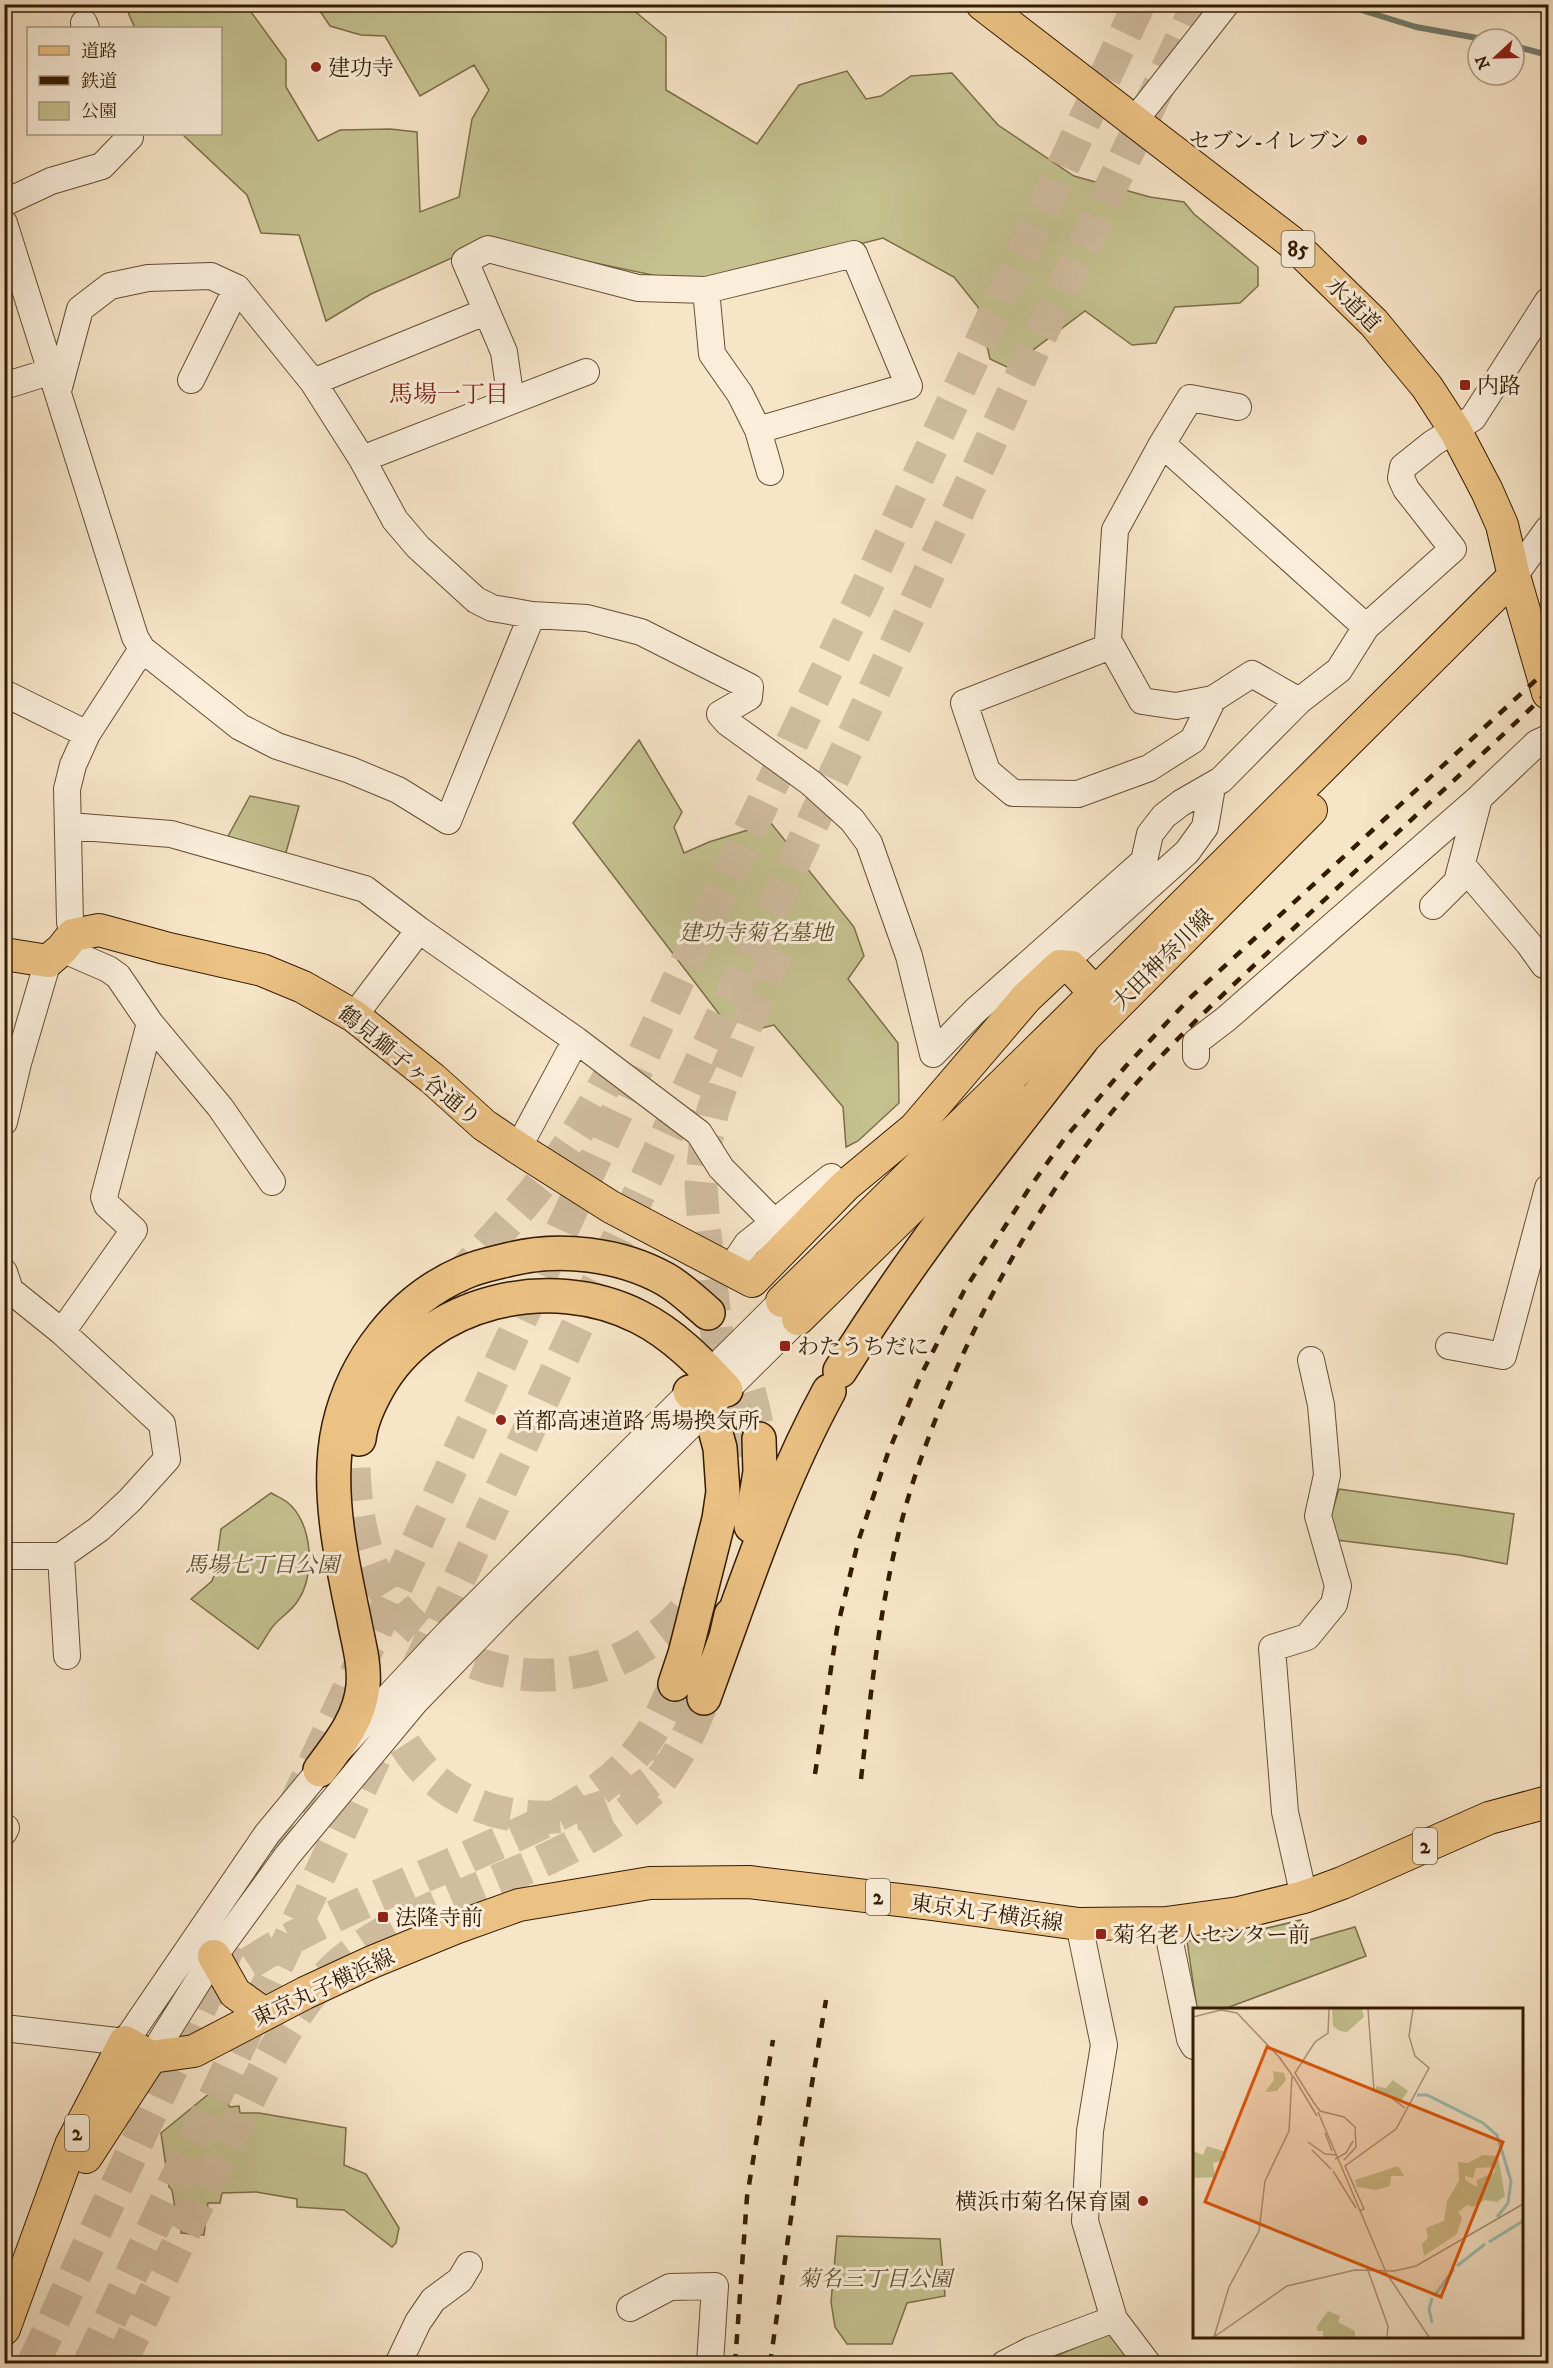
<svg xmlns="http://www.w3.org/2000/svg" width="1553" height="2368" viewBox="0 0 1553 2368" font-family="'IM FELL DW Pica','Noto Serif JP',serif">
	<rect width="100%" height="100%" fill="#f7e5c8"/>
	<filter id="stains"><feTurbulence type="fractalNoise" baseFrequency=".00333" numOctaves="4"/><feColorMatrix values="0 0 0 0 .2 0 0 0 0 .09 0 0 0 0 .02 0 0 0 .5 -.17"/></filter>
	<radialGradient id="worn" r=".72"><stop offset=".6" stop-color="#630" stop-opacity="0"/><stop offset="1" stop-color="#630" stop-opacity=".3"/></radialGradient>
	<path fill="#c5c290" stroke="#7c6e48" stroke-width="1.5" d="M 130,4 L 246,5 L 286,60 L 286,87 L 318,141 L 340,130 L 390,129 L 417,132 L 420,212 L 459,197 L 472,119 L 489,90 L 474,65 L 420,96 L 385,36 L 361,35 L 330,26 L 316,5 L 627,5 L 666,37 L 666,90 L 757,144 L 799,85 L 847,71 L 866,99 L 881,96 L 911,76 L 952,73 L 998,125 L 1074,176 L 1150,197 L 1184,202 L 1194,214 L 1258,267 L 1258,286 L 1240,303 L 1175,307 L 1156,343 L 1132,345 L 1085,311 L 1009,368 L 990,359 L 978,307 L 954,277 L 883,238 L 700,285 L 490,241 L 371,294 L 326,321 L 299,235 L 261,233 L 247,195 L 182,134 L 220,134 L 220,28 L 135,28 L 127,10 Z
		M 639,740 L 682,812 L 674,827 L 684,853 L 709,842 L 771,823 L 854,927 L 864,956 L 848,979 L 898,1043 L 899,1103 L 858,1141 L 846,1147 L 843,1107 L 774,1025 L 758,1029 L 746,1011 L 726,1023 L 573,823 Z
		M 250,796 L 299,806 L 285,856 L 227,838 Z
		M 1339,1489 L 1514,1514 L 1507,1564 L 1459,1555 L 1336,1540 L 1330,1519 Z
		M 271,1493 C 276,1496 282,1498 287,1502 C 313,1522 316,1576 297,1602 C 291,1611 281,1617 274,1625 C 268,1632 264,1641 258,1649 L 191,1599 L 212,1581 L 215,1573 L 221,1529 Z
		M 1301,1920 L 1309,1940 L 1355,1927 L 1366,1956 L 1224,2009 L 1197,2009 L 1187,1941 L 1242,1934 Z
		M 216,2088 L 230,2107 L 239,2106 L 240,2113 L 259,2113 L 346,2128 L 344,2165 L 366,2174 L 399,2228 L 396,2243 L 392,2247 L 344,2210 L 297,2207 L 297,2199 L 256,2192 L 222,2193 L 220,2203 L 208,2203 L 204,2235 L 181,2233 L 182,2215 L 176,2214 L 172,2190 L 169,2187 L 161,2133 Z
		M 837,2236 L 940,2239 L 945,2296 L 907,2303 L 892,2344 L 847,2344 L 835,2327 L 831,2302 Z
		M 1112,2332 L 1137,2363 L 1050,2363 L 1049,2359 Z"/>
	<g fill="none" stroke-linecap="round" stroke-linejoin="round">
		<path stroke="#737d6d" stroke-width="6" d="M 1342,4 L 1416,27 L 1483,39
			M 4,16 L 14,4
			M 1514,46 L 1548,55"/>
		<path stroke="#d0bda0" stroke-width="33" stroke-dasharray="33 16" stroke-linecap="butt" d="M 453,1283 C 492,1239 535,1196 568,1146 C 588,1117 604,1086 621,1055
			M 731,1346 C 746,1377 755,1405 759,1439
			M 732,1458 L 704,1226 L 701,1186 L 705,1146 L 713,1110 L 725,1075 L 782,941
			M 354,1468 C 356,1515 364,1568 395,1606 C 479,1706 634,1696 703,1586
			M 418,1667 L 1016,387 L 1198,4
			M 382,1701 C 392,1724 403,1745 419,1764 C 469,1822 560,1832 626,1797 C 644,1788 659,1775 674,1762
			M 252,1897 L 682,972 L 866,588 L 1139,4
			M 209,1993 C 284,1930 394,1891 483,1850 C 537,1826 596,1802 635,1755 C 654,1733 664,1709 675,1684
			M 33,2364 L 230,1944
			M 89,2364 L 380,1747
			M 120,2364 C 155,2291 190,2219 226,2147 C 252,2093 284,2022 324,1979 C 356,1944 399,1923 441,1904 C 510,1874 598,1845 652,1790 C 676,1764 691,1731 704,1698"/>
		<defs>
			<path id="minor" d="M 84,23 L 86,28
				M 1135,120 L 1226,4
				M 4,203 L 51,181 L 102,166 L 130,137 L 130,134
				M 4,223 L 135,637 L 142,649 L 240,727 L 277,746 L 350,770 L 398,790 L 448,821 L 532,615
				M 706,290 L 712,354 L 740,394 L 758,430 L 770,472
				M 191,380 L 237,288
				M 313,382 L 485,312
				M 4,386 L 52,371
				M 58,391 L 80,309 L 110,286 L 148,278 L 211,276 L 237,288 L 313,382 L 362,459 L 395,520 L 418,547 L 476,600 L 492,608 L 532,615 L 587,618 L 641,632 L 750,687 L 749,697 L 720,714 L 728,723 L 811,783 L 852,820 L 869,843 L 909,956 L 933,1054
				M 511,401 L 504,352 L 465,261 L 488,249 L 638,288 L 706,290 L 854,254 L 909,386 L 758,430
				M 1238,407 L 1190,398 L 1162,444 L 1115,530 L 1108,640 L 1142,701 L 1176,706 L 1213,699 L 1252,674 L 1299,701
				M 1162,444 L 1366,627
				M 362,459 L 586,372
				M 1514,576 L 1548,529
				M 1111,646 L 964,703 L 987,771 L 1013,793 L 1078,794 L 1149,768 L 1193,740 L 1213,699
				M 4,693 L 87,734
				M 69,826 L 171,834 L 365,889 L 419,930 L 576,1040 L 699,1133 L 721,1168 L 774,1222
				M 1462,865 L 1529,944 L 1544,965
				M 1433,906 L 1457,882 L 1479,798
				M 73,935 L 70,922 L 67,789 L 73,765 L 87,734 L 142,649
				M 62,949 L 108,969 L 118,976 L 150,1023 L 220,1107 L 272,1182
				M 1060,966 L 1187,852 L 1205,827 L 1212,787
				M 354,1016 L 419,930
				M 933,1054 L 975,1011 L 1144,861 L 1150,834 L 1164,816 L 1181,803 L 1221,780 L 1299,701 L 1339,670 L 1366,627 L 1453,549 L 1406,489 L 1401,478 L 1403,467 L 1433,443 L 1473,418 L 1548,301
				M 1196,1056 L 1196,1042 L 1226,1019 L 1479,798 L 1537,743 L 1548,738
				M 4,1122 L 18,1063 L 48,961
				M 518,1148 L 576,1040
				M 729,1271 L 747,1244 L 831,1177
				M 4,1272 L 10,1290 L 62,1332 L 162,1424 L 167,1459 L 130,1500 L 99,1529 L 61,1556 L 4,1556
				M 62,1332 L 134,1230 L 107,1205 L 104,1197 L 150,1023
				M 1449,1346 L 1503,1356 L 1548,1188
				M 61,1556 L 67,1656
				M 4,1832 L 6,1828
				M 1304,1897 L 1285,1812 L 1272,1648 L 1307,1637 L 1334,1604 L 1338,1586 L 1318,1516 L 1327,1475 L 1321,1405 L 1311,1360
				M 1166,1923 L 1190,2039 L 1194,2046
				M 1079,1924 L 1104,2045 L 1090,2131 L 1085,2221 L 1114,2319 L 1148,2364
				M 4,2028 L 125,2042 L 267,1834 L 320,1770 L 449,1632 L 782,1301
				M 151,2057 L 214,1956 L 287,1856 L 415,1702 L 502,1612 L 798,1319
				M 630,2308 L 670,2287 L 715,2286 L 710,2364
				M 398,2364 L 418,2322 L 433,2300 L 460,2280 L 469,2265
				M 1004,2364 L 1031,2350 L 1114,2319"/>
			<path id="major" d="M 982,4 L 1290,241 L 1374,323 L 1427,387 L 1455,430 L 1487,491 L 1502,525 L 1514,576 L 1548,693
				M 4,954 L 48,961 L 62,949 L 73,935 L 99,930 L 165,948 L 262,970 L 303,987 L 354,1016 L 433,1079 L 484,1125 L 518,1148 L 611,1207 L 752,1281 L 845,1186 L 915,1128 L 1027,997 L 1060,966 L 1071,967 L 1095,993
				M 1062,1060 L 1311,810
				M 782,1301 L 1057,1031 L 1514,576
				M 798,1319 L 1020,1101
				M 214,1956 L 235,1993 L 263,2013
				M 86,2157 L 151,2057
				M 4,2329 L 71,2145 L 125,2042 L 151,2057 L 194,2051 L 305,1993 L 372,1962 L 455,1928 L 519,1905 L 650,1883 L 749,1882 L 933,1904 L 1079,1924 L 1166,1923 L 1239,1913 L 1304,1897 L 1342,1883 L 1489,1818 L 1548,1802"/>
			<path id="highway" d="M 840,1371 C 912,1255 997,1148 1081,1041
				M 359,1439 C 361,1421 369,1404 378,1388 C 427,1300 551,1272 639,1317 C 673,1334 700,1362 726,1390
				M 751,1526 L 760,1472 L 759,1439
				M 726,1637 C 756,1553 786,1470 829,1391
				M 675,1684 L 685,1654 L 719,1519 L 723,1492 L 720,1448 L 714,1426 L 707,1409 L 690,1392
				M 704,1698 L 726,1637 L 731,1615
				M 320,1770 C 339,1744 360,1719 363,1686 C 365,1663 358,1641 354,1619 C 348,1591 342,1563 338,1534 C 333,1499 331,1461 339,1426 C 354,1360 400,1300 463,1273 C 478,1266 495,1263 511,1259 C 560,1247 620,1254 665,1279 C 681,1288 694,1301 708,1313"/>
		</defs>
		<use href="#minor" stroke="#654e32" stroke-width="28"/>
		<use href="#major" stroke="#341b00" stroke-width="34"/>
		<use href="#highway" stroke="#341b00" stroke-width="36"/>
		<use href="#minor" stroke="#faeedb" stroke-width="26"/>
		<use href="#major" stroke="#ecc284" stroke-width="32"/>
		<use href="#highway" stroke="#ecc284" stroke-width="33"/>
		<path stroke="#341b00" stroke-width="4.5" stroke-dasharray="10 10" stroke-linecap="butt" d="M 815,1774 L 837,1629 L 858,1542 L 888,1453 L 921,1375 L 964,1291 L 1030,1187 L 1065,1138 L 1126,1066 L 1191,997 L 1548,669
			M 861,1779 C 873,1675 883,1570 917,1470 C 966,1327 1040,1191 1141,1078 C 1184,1030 1232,986 1279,942 C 1369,858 1460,776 1548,692
			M 735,2364 L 747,2197 L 773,2040
			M 770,2364 L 800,2155 L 826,2000"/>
	</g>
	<g fill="#8f2418" stroke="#faeedb" stroke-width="2">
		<circle cx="316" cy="67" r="6"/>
		<circle cx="1362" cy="140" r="6"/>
		<rect x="1459" y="379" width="12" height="12" rx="3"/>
		<rect x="779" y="1340" width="12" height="12" rx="3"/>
		<circle cx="501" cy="1420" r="6"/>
		<rect x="377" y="1911" width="12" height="12" rx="3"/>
		<rect x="1095" y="1928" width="12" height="12" rx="3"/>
		<circle cx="1143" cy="2201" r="6"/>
	</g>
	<g text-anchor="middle" stroke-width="6" stroke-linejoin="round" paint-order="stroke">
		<g fill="#faeedb" stroke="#6f5a42" stroke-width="1.5">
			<rect x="1281.5" y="231" width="33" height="36" rx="4.5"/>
			<rect x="1413" y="1828" width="24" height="36" rx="4.5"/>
			<rect x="866" y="1879" width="24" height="36" rx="4.5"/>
			<rect x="65" y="2115" width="24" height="36" rx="4.5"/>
		</g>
		<g font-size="21" font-weight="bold" fill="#341b00">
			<text x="1298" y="256">85</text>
			<text x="1425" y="1853">2</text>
			<text x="878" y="1904">2</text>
			<text x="77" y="2140">2</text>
		</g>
		<g font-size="22" fill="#341b00" stroke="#faeedb" text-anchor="start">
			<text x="328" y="75">建功寺</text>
			<text x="1350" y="148" text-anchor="end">セブン-イレブン</text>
			<text x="1477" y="393">内路</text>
			<text x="797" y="1354">わたうちだに</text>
			<text x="513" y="1428">首都高速道路 馬場換気所</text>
			<text x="395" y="1925">法隆寺前</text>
			<text x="1113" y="1942">菊名老人センター前</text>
			<text x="1131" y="2209" text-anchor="end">横浜市菊名保育園</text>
		</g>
		<g font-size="22" fill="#341b00" stroke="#faeedb">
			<text transform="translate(1354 304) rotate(45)" y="8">水道道</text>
			<text transform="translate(1162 959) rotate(-45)" y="8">大田神奈川線</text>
			<text transform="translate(410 1065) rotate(39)" y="8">鶴見獅子ヶ谷通り</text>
			<text transform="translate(987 1912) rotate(8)" y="8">東京丸子横浜線</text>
			<text transform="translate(323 1987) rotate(-25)" y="8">東京丸子横浜線</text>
		</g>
		<g font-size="22" font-style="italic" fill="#604d2b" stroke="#faeedb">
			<text x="756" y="940">建功寺菊名墓地</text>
			<text x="262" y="1572">馬場七丁目公園</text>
			<text x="875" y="2286">菊名三丁目公園</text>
		</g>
		<g font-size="24" fill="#7a1f14" stroke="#faeedb">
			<text x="449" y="402">馬場一丁目</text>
		</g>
	</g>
	<g transform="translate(1193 2008)">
		<rect width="330" height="330" fill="#f7e5c8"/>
		<path d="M 139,1 L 169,1 L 171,9 L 154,24 L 147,23 L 140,18 ZM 80,63 L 91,65 L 93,72 L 84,83 L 72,84 L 81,72 ZM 200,72 L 215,83 L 207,94 L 183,82 L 183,78 L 193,80 ZM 14,138 L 33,144 L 33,151 L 20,155 L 22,169 L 0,170 L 0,143 L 10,147 ZM 290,147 L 305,148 L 312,188 L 304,194 L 292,192 L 280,199 L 274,197 L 265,204 L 269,210 L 264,226 L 231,248 L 229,236 L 235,230 L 233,220 L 251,213 L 254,193 L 266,173 L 265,154 L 275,155 ZM 301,159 L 302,164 L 284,172 L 284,179 L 272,172 L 272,168 L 280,170 L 283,160 ZM 205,158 L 211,168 L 198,168 L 197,178 L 183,182 L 164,179 L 162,172 ZM 135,303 L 147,308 L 145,314 L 162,323 L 162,329 L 130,329 L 130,323 L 124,323 L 124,318 Z" fill="#c5c290" fill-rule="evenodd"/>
		<path fill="none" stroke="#9dbfb5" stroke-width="3" d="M 224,87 L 234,87 L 290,115 L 304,127 L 318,173 L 315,195 L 304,209M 296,234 L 330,213M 264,258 L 292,236M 241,288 L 261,261M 239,315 L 236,301 L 239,290"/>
		<path fill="none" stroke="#a99478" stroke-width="1.5" d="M 175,1 L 181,83 L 193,86 L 212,100M 0,9 L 28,2 L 44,5 L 88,51M 100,68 L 124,108M 121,95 L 102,65 L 122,34 L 135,25 L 136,1M 121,95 L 127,103 L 151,109 L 162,119 L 163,139 L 151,152M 125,104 L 149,160M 132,125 L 139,143M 115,134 L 132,146 L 144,147M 119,142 L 138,161M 142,151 L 153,145 L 160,133M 149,160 L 192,262M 140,163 L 163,200M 167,203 L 171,201 L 152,158 L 203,121 L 236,60 L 222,48 L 216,28 L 220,1M 174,260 L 195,318 L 194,329M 192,263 L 236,329M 21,329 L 94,278 L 162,262 L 201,263 L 223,258 L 330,196M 21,329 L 36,279 L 66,223 L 72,173 L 96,123 L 99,67 L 86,49"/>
		<path fill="#df560b" fill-opacity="0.15" stroke="#df560b" stroke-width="3" d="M 74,39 L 310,134 L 248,289 L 12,194 Z"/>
		<rect width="330" height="330" fill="none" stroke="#341b00" stroke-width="3"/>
	</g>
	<rect width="1553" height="2368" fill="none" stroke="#f7e5c8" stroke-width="24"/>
	<rect x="6" y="6" width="1541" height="2356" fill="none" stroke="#341b00" stroke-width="3"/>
	<rect x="12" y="12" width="1529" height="2344" fill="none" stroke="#341b00" stroke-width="1.5"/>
	<rect x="27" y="27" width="195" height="108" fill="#faeedb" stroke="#ab9a83" stroke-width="1.5"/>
	<rect x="39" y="46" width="30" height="9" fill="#ecc284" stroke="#ab9a83" stroke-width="1.5"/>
	<text x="81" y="57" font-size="18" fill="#341b00">道路</text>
	<rect x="39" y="76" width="30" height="9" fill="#341b00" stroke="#ab9a83" stroke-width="1.5"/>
	<text x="81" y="87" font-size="18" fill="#341b00">鉄道</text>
	<rect x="39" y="102" width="30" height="18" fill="#c5c290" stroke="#ab9a83" stroke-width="1.5"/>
	<text x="81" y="117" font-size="18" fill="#341b00">公園</text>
	<g transform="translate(1496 57) rotate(248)"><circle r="28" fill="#faeedb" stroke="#ab9a83" stroke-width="1.5"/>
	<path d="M0-4.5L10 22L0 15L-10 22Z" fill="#8f2418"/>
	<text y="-9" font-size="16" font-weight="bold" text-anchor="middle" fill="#341b00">N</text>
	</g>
	<rect width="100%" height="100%" filter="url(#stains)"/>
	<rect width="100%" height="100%" fill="url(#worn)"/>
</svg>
